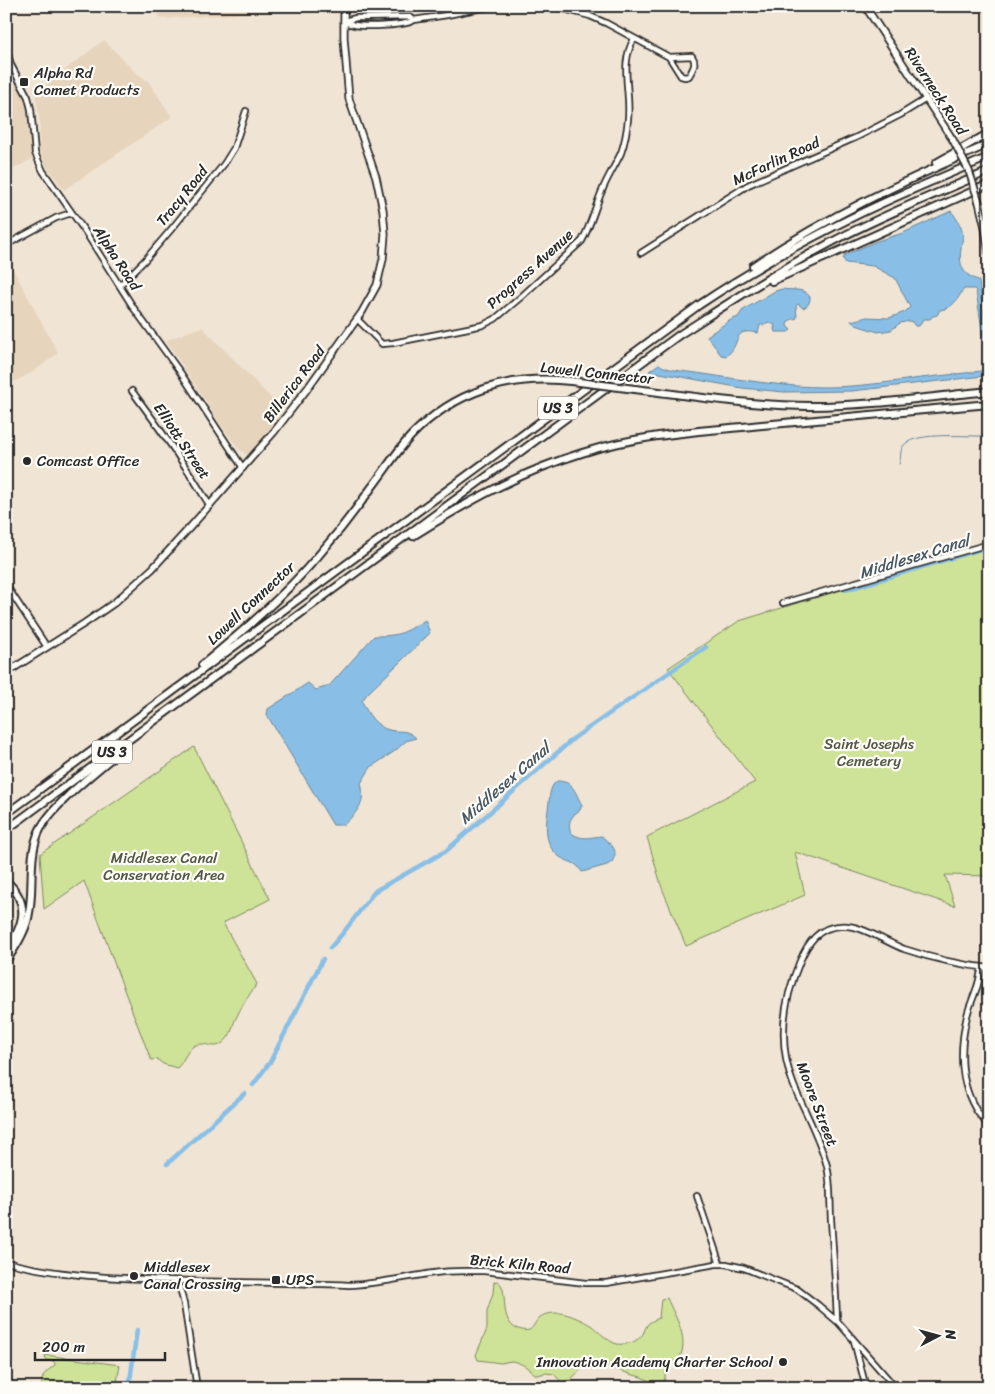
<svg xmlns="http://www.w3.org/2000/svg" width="995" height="1394" viewBox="0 0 995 1394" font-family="Sriracha,sans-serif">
	<rect width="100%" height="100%" fill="#f0e4d4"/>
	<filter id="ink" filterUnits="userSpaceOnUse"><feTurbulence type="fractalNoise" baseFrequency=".02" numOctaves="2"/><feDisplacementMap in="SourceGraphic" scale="10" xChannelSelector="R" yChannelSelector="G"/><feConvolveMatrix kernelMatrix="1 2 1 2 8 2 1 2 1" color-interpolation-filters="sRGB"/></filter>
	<g filter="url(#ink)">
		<path fill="#e7d4bc" d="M 151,6 L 271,6 L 264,12 L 162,19 Z
			M 104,40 L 135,72 L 148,81 L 172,117 L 64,190 L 46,166 L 39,148 L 40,122 L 35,93 Z
			M 6,59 L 23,91 L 27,104 L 32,159 L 6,173 Z
			M 6,256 L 58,353 L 33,372 L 10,384 L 6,384 Z
			M 202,327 L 271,398 L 282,415 L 251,453 L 245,454 L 238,448 L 221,425 L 166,340 Z"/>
		<path fill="#cee397" stroke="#7c8761" d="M 989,545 L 989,876 L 945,875 L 955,906 L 795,852 L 805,895 L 686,946 L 662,888 L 647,837 L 755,782 L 668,668 L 739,621 Z
			M 194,747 L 270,899 L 223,923 L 257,984 C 248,996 241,1007 235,1020 C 232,1028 232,1034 225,1041 C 214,1052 208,1041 196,1045 C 187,1048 184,1062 177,1068 L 163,1064 L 157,1059 L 151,1060 L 123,987 L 84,881 L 44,909 L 40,854 Z
			M 497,1281 C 510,1287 498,1317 515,1328 C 517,1329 520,1329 522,1330 C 533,1333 533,1324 539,1318 C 543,1314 551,1313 557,1313 C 566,1312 584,1321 592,1326 C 598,1331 609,1342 617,1344 C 621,1345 632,1343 635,1341 C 646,1335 643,1329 649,1323 C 652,1321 656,1319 659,1318 L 661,1299 L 667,1298 C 675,1317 692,1341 677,1362 L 672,1360 L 666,1361 L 665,1378 L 664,1381 L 652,1382 L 641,1377 L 630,1374 L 606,1366 L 591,1362 L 586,1365 L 571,1379 L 562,1383 L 554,1374 L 546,1373 L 537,1375 L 535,1374 L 525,1366 L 517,1362 L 511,1361 L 501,1363 L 478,1360 L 476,1355 L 487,1329 L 487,1311 L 493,1293 L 494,1282 Z
			M 45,1355 L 120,1365 L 116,1388 L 42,1388 C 41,1374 45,1373 55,1365 L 55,1363 L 53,1361 L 46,1360 Z"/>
		<path fill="#89bfe6" stroke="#63849b" d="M 951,211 C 957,218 962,227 963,236 C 963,241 961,244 961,248 C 959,264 961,274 978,280 L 979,282 L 989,350 L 989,372 L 984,376 L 852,391 L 784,392 L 742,388 L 649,371 L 659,364 C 666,371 693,372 703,374 C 744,380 784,387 825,387 C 854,387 884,383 913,379 C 936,376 959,374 981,371 L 986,366 L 986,356 L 976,291 L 974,289 L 964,289 C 956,300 955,307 940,310 L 937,315 L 933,316 L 930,319 L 923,319 L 919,326 L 915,326 L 912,322 L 909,321 L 900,323 L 891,330 L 878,332 L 856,325 L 851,321 L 867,317 L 889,318 L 905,312 L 910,307 L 895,278 L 873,266 L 846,263 L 843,259 L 845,255 L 877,241 L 903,233 Z
			M 782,289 C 793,291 803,287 810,297 C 810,303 808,306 803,308 L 798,304 L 796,306 L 797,318 C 792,320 787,319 787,326 L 791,330 L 788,332 L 775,332 L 774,329 L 775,325 L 768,322 L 764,325 L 760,325 L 758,333 C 730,327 743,344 726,356 L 721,355 L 707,336 L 729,321 L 738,317 L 743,310 L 775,291 Z
			M 425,620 L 430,633 L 367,694 L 362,701 C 367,713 376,727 389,730 C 401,733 405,728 416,738 L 406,741 L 395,751 L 371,767 L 361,783 C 366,804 358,810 344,825 L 333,825 L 267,715 L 268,709 L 308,683 L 316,690 L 329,686 L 374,636 C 400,636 404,633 425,620 Z
			M 557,781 C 574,781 575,793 582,805 L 580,810 C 571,816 567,822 571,833 C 583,841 589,837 602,836 C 610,845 620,848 612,862 L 607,865 L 582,872 C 576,861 569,863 560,857 C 541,844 547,820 549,802 C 550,794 550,786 557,781 Z"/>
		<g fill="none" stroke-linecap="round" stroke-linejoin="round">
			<path stroke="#63849b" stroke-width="1" d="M 899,464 C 902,458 899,450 904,445 C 917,431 969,437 989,436"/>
			<path stroke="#89bfe6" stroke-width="4.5" d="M 846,590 L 981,549
				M 330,948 L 343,933 L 375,891 L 446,851 L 574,738 L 706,647
				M 253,1085 L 270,1062 L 323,959
				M 167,1164 L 245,1093
				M 129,1388 L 137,1330"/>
			<defs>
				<path id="minor" d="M 549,6 L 560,8 L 590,16 L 606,23 L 669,57 L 692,56 C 697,63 693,69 689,76 L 685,77 L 681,76 L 669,57
					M 344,21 L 356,18 L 410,17 L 414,20
					M 344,22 C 348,23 352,25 355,25 C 366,27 406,26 414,20 L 447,15 L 491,6
					M 6,47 L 11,65 L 28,97 L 31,109 L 35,153 L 43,171 L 86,233 L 135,310 L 180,372 L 243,468
					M 6,245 L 56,218 L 71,213
					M 641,253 L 748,185 L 857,137 L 900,115 L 926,99
					M 120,285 L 145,260 L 174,226 L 224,164 L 234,148 L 246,111
					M 357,319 L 382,344 L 393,343 L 483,325 L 495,319 L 521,297 L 582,241 C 591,225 595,207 602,191 C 607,178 615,166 621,153 C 625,142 627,130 628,119 C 631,91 619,64 634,39
					M 132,391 C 160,428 186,466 210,506
					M 6,585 L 47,647
					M 783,603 L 989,544
					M 982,967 C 980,975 979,983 976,990 C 973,999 969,1007 967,1016 C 960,1046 959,1080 975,1108 C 978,1114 984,1120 989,1126
					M 697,1196 L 720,1264
					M 6,1262 C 51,1274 97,1277 143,1279 C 211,1283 280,1282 349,1285 C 378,1284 405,1277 434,1273 C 450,1270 468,1271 484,1271 L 586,1283 L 606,1283 L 716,1264 L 726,1264 L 744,1268 L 797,1289 L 818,1305 L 839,1323 L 896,1388
					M 178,1281 L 184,1304 L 197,1388
					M 837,1321 C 836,1287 833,1253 831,1219 C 830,1202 831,1183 827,1166 C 820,1139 805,1112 794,1086 C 777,1044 783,1001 800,961 C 808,942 819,927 840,926 C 861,924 885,942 904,949 C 931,958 960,965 989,968
					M 854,1341 L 866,1388"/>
				<path id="major" d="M 865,6 L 953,140
					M 979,202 L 985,227 L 989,253
					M 6,673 L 85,623 L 114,603 L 152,569 L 193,524 L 274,432 L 307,389 L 362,312 L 377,285 L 383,259 L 385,234 L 383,210 L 376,177 L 349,99 L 344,38 L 344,6"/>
				<path id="highway" d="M 936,163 L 989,133
					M 753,266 C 826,217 908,179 989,144
					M 772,281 L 989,184
					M 635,389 C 693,396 751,406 810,406 C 870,406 929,397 989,391
					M 413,536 C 467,502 520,472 582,453 C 641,434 702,431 762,425 C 838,418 913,411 989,404
					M 202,665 C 243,631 283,597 318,556 C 337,534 355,511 372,487 C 385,470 397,451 411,436 C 454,391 510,374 571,381
					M 6,814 L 699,305 C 748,272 800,243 853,217 C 898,195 944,176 989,157
					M 6,830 L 679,335 C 729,303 779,270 832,242 C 882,215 936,194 989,171
					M 6,881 C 32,904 23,926 6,952
					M 6,961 C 16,947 27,930 29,913 C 34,887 28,860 38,834 C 48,807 103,766 126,746"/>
			</defs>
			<use href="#minor" stroke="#2b2b2b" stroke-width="8"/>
			<use href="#major" stroke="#2b2b2b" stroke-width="9"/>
			<use href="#highway" stroke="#2b2b2b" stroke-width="10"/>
			<use href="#minor" stroke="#fdfcf7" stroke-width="4.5"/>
			<use href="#major" stroke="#fdfcf7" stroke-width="5.5"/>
			<use href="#highway" stroke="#fdfcf7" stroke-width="6"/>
			<defs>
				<path id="major-bridge" d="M 953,140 L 969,171 L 979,202"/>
				<path id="highway-bridge" d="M 571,381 L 635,389"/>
			</defs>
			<use href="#major-bridge" stroke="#2b2b2b" stroke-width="9" stroke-linecap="butt"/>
			<use href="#highway-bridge" stroke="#2b2b2b" stroke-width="10" stroke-linecap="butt"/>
			<use href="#major-bridge" stroke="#fdfcf7" stroke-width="5.5"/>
			<use href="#highway-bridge" stroke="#fdfcf7" stroke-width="6"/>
		</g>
	</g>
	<g fill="#2b2b2b" stroke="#fdfcf7" stroke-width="2">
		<rect x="19" y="77" width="10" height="10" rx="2.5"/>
		<circle cx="27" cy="461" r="5"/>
		<circle cx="134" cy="1276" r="5"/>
		<rect x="271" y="1275" width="10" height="10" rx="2.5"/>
		<circle cx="783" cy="1362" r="5"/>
	</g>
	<g text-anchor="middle" stroke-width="4.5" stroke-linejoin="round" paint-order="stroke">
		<g fill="#fdfcf7" stroke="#6a6a68" stroke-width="1">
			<rect x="538" y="396.5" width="40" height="23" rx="4"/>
			<rect x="92" y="740.5" width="40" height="23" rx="4"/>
		</g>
		<g font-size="14" font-weight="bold" fill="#2b2b2b">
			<text x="558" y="413">US 3</text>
			<text x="112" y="757">US 3</text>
		</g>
		<g font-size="15" fill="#2b2b2b" stroke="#fdfcf7" text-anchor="start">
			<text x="34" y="78">Alpha Rd<tspan x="34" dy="17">Comet Products</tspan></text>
			<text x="37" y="466">Comcast Office</text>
			<text x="144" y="1272">Middlesex<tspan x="144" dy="17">Canal Crossing</tspan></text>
			<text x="286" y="1285">UPS</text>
			<text x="773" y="1367" text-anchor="end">Innovation Academy Charter School</text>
		</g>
		<g font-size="15" fill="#2b2b2b" stroke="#fdfcf7">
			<text transform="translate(936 91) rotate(57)" y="5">Riverneck Road</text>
			<text transform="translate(776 161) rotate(-25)" y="5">McFarlin Road</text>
			<text transform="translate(182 196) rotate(-51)" y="5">Tracy Road</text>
			<text transform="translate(117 258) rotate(57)" y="5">Alpha Road</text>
			<text transform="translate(530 269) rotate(-42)" y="5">Progress Avenue</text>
			<text transform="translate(597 373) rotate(6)" y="5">Lowell Connector</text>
			<text transform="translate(294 384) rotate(-53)" y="5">Billerica Road</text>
			<text transform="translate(182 441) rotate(56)" y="5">Elliott Street</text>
			<text transform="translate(251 603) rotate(-43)" y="5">Lowell Connector</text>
			<text transform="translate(817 1104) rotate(69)" y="5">Moore Street</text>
			<text transform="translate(520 1264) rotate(5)" y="5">Brick Kiln Road</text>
		</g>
		<g font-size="15" fill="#545946" stroke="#fdfcf7">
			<text x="869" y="749">Saint Josephs<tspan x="869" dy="17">Cemetery</tspan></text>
			<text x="164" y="863">Middlesex Canal<tspan x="164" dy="17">Conservation Area</tspan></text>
		</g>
		<g font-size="16" font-style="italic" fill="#475763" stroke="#fdfcf7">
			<text transform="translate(914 556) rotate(-17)" y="6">Middlesex Canal</text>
			<text transform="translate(504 783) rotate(-41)" y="6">Middlesex Canal</text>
		</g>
	</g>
	<rect width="995" height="1394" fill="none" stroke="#fdfcf7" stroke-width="25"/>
	<rect x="12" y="12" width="970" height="1369" fill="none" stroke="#2b2b2b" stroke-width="2" filter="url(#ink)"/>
	<g transform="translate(938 1336) rotate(84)" stroke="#fdfcf7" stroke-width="4" paint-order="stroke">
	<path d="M0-4L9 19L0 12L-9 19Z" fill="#2b2b2b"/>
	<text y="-8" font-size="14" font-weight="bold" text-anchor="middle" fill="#2b2b2b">N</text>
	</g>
	<path d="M35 1352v8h130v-8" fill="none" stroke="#2b2b2b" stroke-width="2.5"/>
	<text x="42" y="1352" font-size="15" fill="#2b2b2b" stroke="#fdfcf7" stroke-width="4" paint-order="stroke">200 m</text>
</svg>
